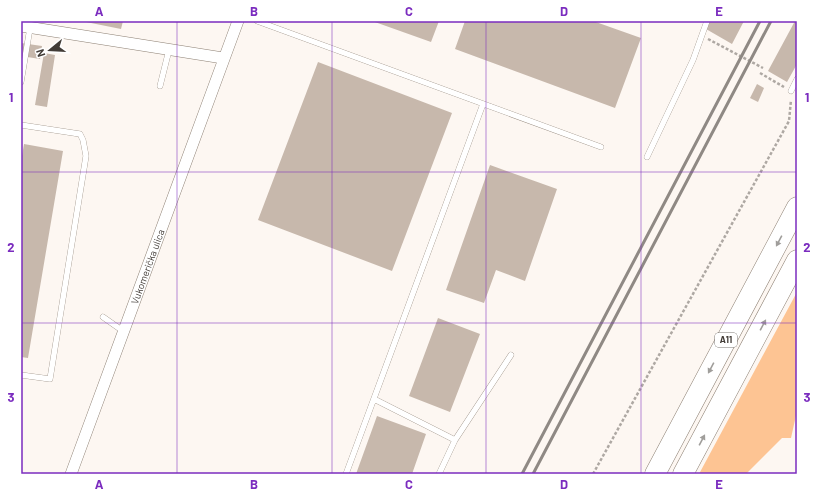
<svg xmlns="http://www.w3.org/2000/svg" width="818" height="495" viewBox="0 0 818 495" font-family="Barlow,sans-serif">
	<rect width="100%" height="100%" fill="#fdf7f2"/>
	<path fill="#fdc493" d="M 797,292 L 797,411 L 791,438 L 782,438 L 746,474 L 699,474 Z"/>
	<path fill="#c7b8ac" d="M 81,21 L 123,21 L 121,29 Z
		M 372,21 L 439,21 L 431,42 Z
		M 465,21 L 593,21 L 641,38 L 615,108 L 455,49 Z
		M 710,21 L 744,21 L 732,44 L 706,29 Z
		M 795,21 L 797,21 L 797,64 L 787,82 L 768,71 Z
		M 21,43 L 42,46 L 40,59 L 21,56 Z
		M 44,53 L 55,55 L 47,107 L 35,105 Z
		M 318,62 L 452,113 L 392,271 L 258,220 Z
		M 757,84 L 764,88 L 758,102 L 750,98 Z
		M 24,144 L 63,151 L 28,358 L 21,357 L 21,162 Z
		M 490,165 L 557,189 L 525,281 L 496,270 L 484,303 L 446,290 Z
		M 438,318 L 480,334 L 450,412 L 409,396 Z
		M 377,416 L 426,434 L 412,474 L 356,474 Z"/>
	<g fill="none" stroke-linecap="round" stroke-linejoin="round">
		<defs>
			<path id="lane" d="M 257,21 L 601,147
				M 21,82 L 30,28
				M 160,86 L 169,50
				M 791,91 L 797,79
				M 21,125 L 80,134 L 83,140 L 86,156 L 50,379 L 21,375
				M 647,157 L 693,60 L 707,21
				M 103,317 L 123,331
				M 374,399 L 455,440 L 439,474
				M 455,440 L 511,355
				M 346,474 L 483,104"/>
			<g id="street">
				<path d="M 21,26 L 223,58"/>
				<path id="s1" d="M 71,474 L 238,21"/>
			</g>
			<path id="highway" d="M 655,474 L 797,207
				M 683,474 L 797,260"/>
		</defs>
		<use href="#lane" stroke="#8d8074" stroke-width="6"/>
		<use href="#street" stroke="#8d8074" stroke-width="12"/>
		<use href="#highway" stroke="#8d8074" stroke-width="21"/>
		<path stroke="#aea8a3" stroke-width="2.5" stroke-dasharray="3 2" stroke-linecap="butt" d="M 708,39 L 763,68
			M 760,73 L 784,87
			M 593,474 L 789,121 L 791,100"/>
		<use href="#lane" stroke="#fff" stroke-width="5.5"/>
		<use href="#street" stroke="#fff" stroke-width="11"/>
		<use href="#highway" stroke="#fff" stroke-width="20"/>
		<path stroke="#8f8984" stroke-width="3" d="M 522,474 L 760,21
			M 533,474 L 771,21"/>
	</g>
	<defs><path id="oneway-solid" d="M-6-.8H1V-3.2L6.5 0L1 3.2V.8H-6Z"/></defs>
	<g fill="#a09e9b">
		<use href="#oneway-solid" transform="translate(779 241) rotate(118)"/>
		<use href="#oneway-solid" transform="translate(763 325) rotate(-62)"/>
		<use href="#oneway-solid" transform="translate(711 368) rotate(118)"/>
		<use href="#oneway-solid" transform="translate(702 440) rotate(-62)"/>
	</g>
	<path fill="none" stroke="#7b2cbf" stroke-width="1" stroke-opacity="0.55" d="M 177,21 L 177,474M 332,21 L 332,474M 486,21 L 486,474M 641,21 L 641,474M 21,172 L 797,172M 21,323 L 797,323"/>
	<g text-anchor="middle" stroke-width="3" stroke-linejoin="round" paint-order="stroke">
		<rect fill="#fff" stroke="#7b7673" stroke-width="1" x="715" y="333" width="22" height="14" rx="3"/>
		<g font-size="9" font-weight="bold" fill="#423c37">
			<text x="726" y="343">A11</text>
		</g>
		<g font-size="10" fill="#423c37" stroke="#fff">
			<text dy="4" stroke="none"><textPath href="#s1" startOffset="221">Vukomerička ulica</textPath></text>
		</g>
	</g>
	<rect width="818" height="495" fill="none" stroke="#ffffff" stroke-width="44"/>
	<g transform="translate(50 50) rotate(252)" stroke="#ffffff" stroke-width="3" paint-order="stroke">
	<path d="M0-3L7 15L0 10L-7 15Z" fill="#423c37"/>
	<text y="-6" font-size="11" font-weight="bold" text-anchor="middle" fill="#423c37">N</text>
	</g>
	<rect x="22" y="22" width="774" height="451" fill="none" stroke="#7b2cbf" stroke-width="1.5"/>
	<g font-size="13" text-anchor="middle" font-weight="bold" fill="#7b2cbf">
		<text x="99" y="16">A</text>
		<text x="254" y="16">B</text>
		<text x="409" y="16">C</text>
		<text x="564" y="16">D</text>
		<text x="719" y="16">E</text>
		<text x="11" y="102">1</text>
		<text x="807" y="102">1</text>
		<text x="11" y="252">2</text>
		<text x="807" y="252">2</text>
		<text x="11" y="402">3</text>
		<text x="807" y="402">3</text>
		<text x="99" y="489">A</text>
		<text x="254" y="489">B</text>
		<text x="409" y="489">C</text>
		<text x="564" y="489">D</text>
		<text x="719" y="489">E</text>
	</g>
</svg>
